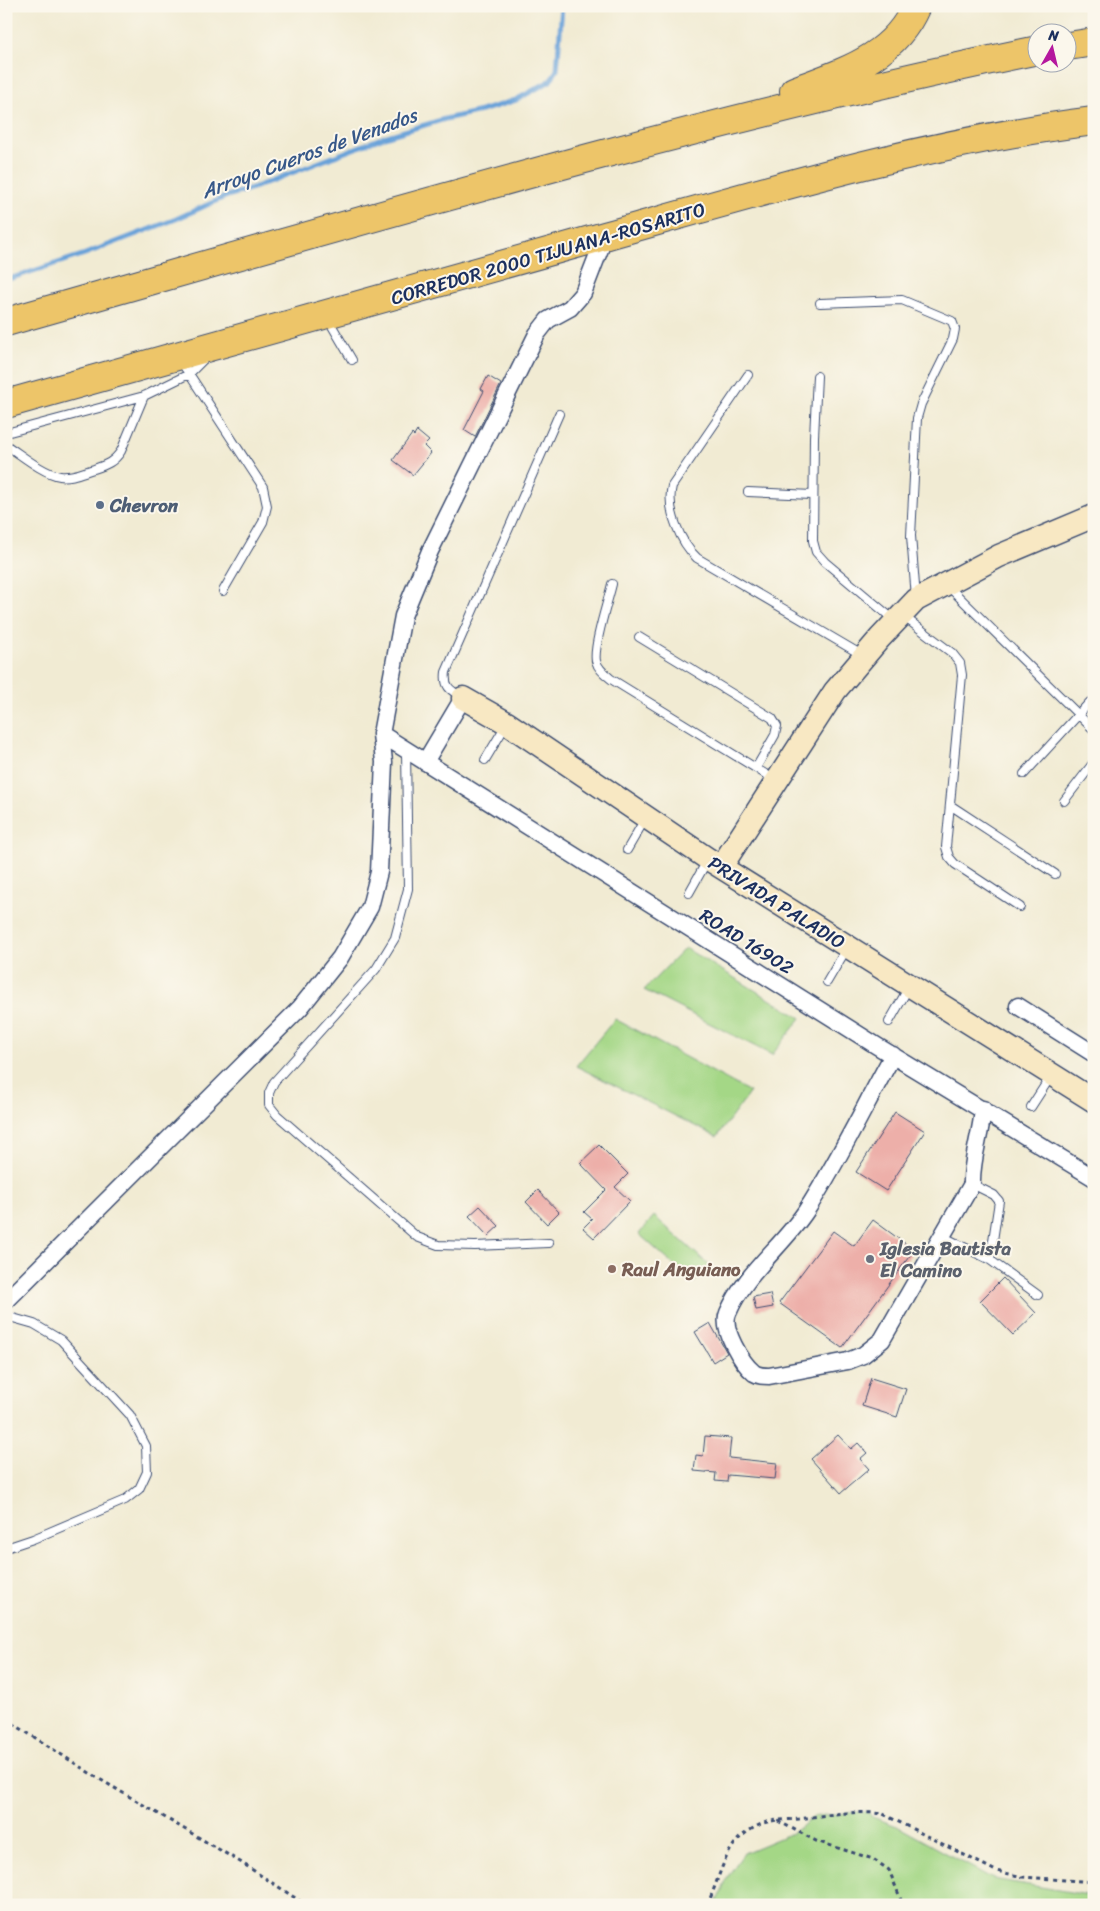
<svg xmlns="http://www.w3.org/2000/svg" width="1100" height="1911" viewBox="0 0 1100 1911" font-family="Sriracha,sans-serif">
	<rect width="100%" height="100%" fill="#fbf7ec"/>
	<filter id="ink" filterUnits="userSpaceOnUse"><feTurbulence type="fractalNoise" baseFrequency=".02" numOctaves="2"/><feDisplacementMap in="SourceGraphic" scale="10" xChannelSelector="R" yChannelSelector="G"/><feConvolveMatrix kernelMatrix="1 2 1 2 8 2 1 2 1" color-interpolation-filters="sRGB"/></filter>
	<filter id="wash" filterUnits="userSpaceOnUse"><feTurbulence type="fractalNoise" baseFrequency=".0096" numOctaves="4" result="noise"/><feDisplacementMap in="SourceGraphic" scale="20" xChannelSelector="R" yChannelSelector="G"/><feGaussianBlur stdDeviation="1.12" result="paint"/><feColorMatrix in="noise" values="0 0 0 0 0 0 0 0 0 0 0 0 0 0 0 0 0 1.4 0 .05"/><feComposite in="paint" operator="in"/></filter>
	<g filter="url(#wash)">
		<rect width="100%" height="100%" fill="#f1ebd3"/>
		<path fill="#a4d786" stroke="#608372" d="M 685,948 L 801,1018 L 772,1055 L 644,990 Z
			M 615,1019 L 750,1092 L 717,1137 L 576,1066 Z
			M 654,1216 L 710,1266 L 694,1283 L 639,1234 Z
			M 867,1811 L 872,1817 L 897,1826 L 993,1879 L 1094,1896 L 1094,1905 L 715,1905 L 730,1873 L 744,1853 L 792,1833 L 815,1816 Z"/>
		<g fill="none" stroke-linecap="round" stroke-linejoin="round">
			<path stroke="#6ba3d9" stroke-width="5" d="M 6,280 L 85,254 L 176,219 L 227,196 L 253,188 L 384,137 L 445,119 L 481,111 L 516,100 L 550,81 L 557,70 L 562,6"/>
		</g>
		<g id="blocks">
			<path fill="#edafa9" d="M 488,376 L 501,384 L 475,437 L 464,430 L 484,391 L 481,389 Z
				M 417,431 L 429,441 L 424,446 L 431,453 L 413,475 L 393,460 L 412,434 L 414,436 Z
				M 895,1112 L 925,1131 L 886,1191 L 856,1172 Z
				M 599,1145 L 628,1174 L 615,1187 L 630,1201 L 594,1238 L 583,1228 L 592,1219 L 584,1212 L 606,1190 L 580,1163 Z
				M 538,1190 L 559,1212 L 547,1224 L 526,1202 Z
				M 480,1206 L 499,1226 L 488,1236 L 469,1216 Z
				M 873,1220 L 914,1250 L 842,1348 L 779,1303 L 833,1231 L 854,1246 Z
				M 1003,1278 L 1036,1313 L 1013,1335 L 980,1301 Z
				M 770,1294 L 773,1307 L 756,1310 L 753,1297 Z
				M 710,1323 L 727,1353 L 713,1362 L 695,1332 Z
				M 871,1378 L 906,1389 L 897,1417 L 862,1406 Z
				M 838,1435 L 851,1449 L 858,1443 L 867,1453 L 860,1459 L 869,1469 L 841,1493 L 811,1459 Z
				M 705,1436 L 731,1438 L 729,1458 L 777,1463 L 775,1479 L 728,1475 L 727,1482 L 715,1481 L 716,1473 L 694,1471 L 696,1455 L 703,1456 Z"/>
		</g>
	</g>
	<g filter="url(#ink)">
		<use href="#blocks" fill-opacity="0" stroke="#3b4b70" stroke-width="1"/>
		<g fill="none" stroke-linecap="round" stroke-linejoin="round">
			<defs>
				<path id="lane" d="M 820,303 L 902,300 L 952,321 L 955,329 L 953,339 L 921,404 L 917,418 L 911,536 L 916,598
					M 328,319 L 352,360
					M 180,360 L 263,487 L 267,506 L 263,522 L 223,591
					M 748,375 L 672,486 C 666,509 680,542 697,558 L 862,655
					M 817,376 L 814,437 L 813,541 L 816,552 L 825,562 L 894,620
					M 6,433 L 144,396 L 189,374 L 205,358
					M 6,445 C 20,454 44,474 60,476 C 71,478 83,472 94,469 C 106,465 114,462 121,451 L 144,396
					M 748,492 L 812,495
					M 612,584 C 608,601 593,646 596,661 C 598,669 605,674 611,679 L 775,780
					M 947,585 L 1094,730
					M 903,616 L 952,653 L 960,663 L 962,675 L 946,847 L 949,857 L 955,864 L 1020,907
					M 639,637 L 772,718 L 777,726 L 775,735 L 756,768
					M 462,697 C 450,690 444,687 446,672 L 559,414
					M 406,750 L 408,889 L 395,938 L 376,969 L 274,1082 L 269,1093 L 269,1105 L 277,1115 L 417,1237 L 438,1245 L 475,1246 L 549,1243
					M 485,760 L 506,725
					M 1024,774 L 1090,702
					M 1064,801 L 1094,762
					M 950,805 L 1055,874
					M 627,850 L 645,819
					M 689,893 L 707,861
					M 827,982 L 847,948
					M 889,1022 L 909,987
					M 1031,1107 L 1051,1076
					M 972,1184 L 994,1195 L 999,1201 L 990,1260
					M 942,1236 L 990,1260 L 1038,1295
					M 6,1316 L 34,1324 L 61,1340 L 130,1415 L 146,1446 L 147,1472 L 139,1489 L 125,1500 L 33,1539 L 6,1548"/>
				<path id="street" d="M 381,734 L 877,1046 L 1094,1178
					M 425,762 L 463,698
					M 1018,1006 L 1094,1054
					M 893,1055 C 864,1107 838,1162 806,1211 C 782,1247 745,1273 728,1313 C 721,1329 742,1363 754,1373 C 759,1376 763,1376 769,1376 L 848,1361 L 863,1355 L 882,1340 L 972,1184 C 971,1159 981,1135 983,1109
					M 6,1301 L 300,1008 L 340,958 L 370,907 L 379,872 L 384,762 L 381,734 L 403,616 L 430,551 L 537,334 L 548,320 L 570,308 L 583,293 L 605,236"/>
				<path id="secondary" d="M 463,698 L 507,723 L 708,859 L 1094,1101
					M 721,867 L 835,691 L 880,638 L 916,600 L 999,556 L 1094,516"/>
				<path id="highway" d="M 1068,46 L 1094,42
					M 794,91 C 843,72 894,58 916,6
					M 6,322 C 348,225 690,122 1038,50
					M 6,404 C 202,350 398,295 594,239 C 758,193 924,142 1094,121"/>
			</defs>
			<use href="#lane" stroke="#3b4b70" stroke-width="10"/>
			<use href="#street" stroke="#3b4b70" stroke-width="19"/>
			<use href="#secondary" stroke="#3b4b70" stroke-width="25"/>
			<use href="#highway" stroke="#3b4b70" stroke-width="30"/>
			<path stroke="#3b4b70" stroke-width="3" stroke-dasharray="4 4" stroke-linecap="butt" d="M 6,1719 L 96,1777 L 242,1863 L 306,1905
				M 778,1821 L 816,1841 L 873,1859 L 889,1870 L 903,1905
				M 707,1905 C 717,1885 722,1859 736,1842 C 741,1835 753,1828 761,1824 C 773,1819 786,1820 799,1819 C 827,1815 854,1810 883,1814 L 996,1871 L 1023,1877 L 1094,1882"/>
			<use href="#lane" stroke="#fff" stroke-width="8"/>
			<use href="#street" stroke="#fff" stroke-width="16"/>
			<use href="#secondary" stroke="#f8e8c3" stroke-width="22"/>
			<use href="#highway" stroke="#edc569" stroke-width="28"/>
		</g>
	</g>
	<circle fill="#5c6f8a" stroke="#fbf7ec" stroke-width="2" cx="100" cy="505" r="5"/>
	<circle fill="#6b7280" stroke="#fbf7ec" stroke-width="2" cx="870" cy="1259" r="5"/>
	<circle fill="#8d6e63" stroke="#fbf7ec" stroke-width="2" cx="612" cy="1269" r="5"/>
	<g text-anchor="middle" stroke-width="4" stroke-linejoin="round" paint-order="stroke">
		<g font-size="19" fill="#1b2f5e" stroke="#fbf7ec">
			<text transform="translate(548 253) rotate(-16)" y="7">CORREDOR 2000 TIJUANA-ROSARITO</text>
			<text transform="translate(777 902) rotate(32)" y="7">PRIVADA PALADIO</text>
			<text transform="translate(747 941) rotate(32)" y="7">ROAD 16902</text>
		</g>
		<g font-size="19" font-weight="bold" fill="#4e5e75" stroke="#fbf7ec" text-anchor="start">
			<text x="110" y="512">Chevron</text>
		</g>
		<g font-size="19" font-weight="bold" fill="#5b616d" stroke="#fbf7ec" text-anchor="start">
			<text x="880" y="1255">Iglesia Bautista<tspan x="880" dy="22">El Camino</tspan></text>
		</g>
		<g font-size="19" font-weight="bold" fill="#785e54" stroke="#fbf7ec" text-anchor="start">
			<text x="622" y="1276">Raul Anguiano</text>
		</g>
		<g font-size="20" font-style="italic" fill="#375889" stroke="#fbf7ec">
			<text transform="translate(309 153) rotate(-20)" y="7">Arroyo Cueros de Venados</text>
		</g>
	</g>
	<rect width="1100" height="1911" fill="none" stroke="#fbf7ec" stroke-width="25"/>
	<g transform="translate(1052 48) rotate(8)"><circle r="24" fill="#fbf7ec" stroke="#a1a7b3"/>
	<path d="M0-4L9 19L0 12L-9 19Z" fill="#b5179e"/>
	<text y="-8" font-size="14" font-weight="bold" text-anchor="middle" fill="#1b2f5e">N</text>
	</g>
</svg>
